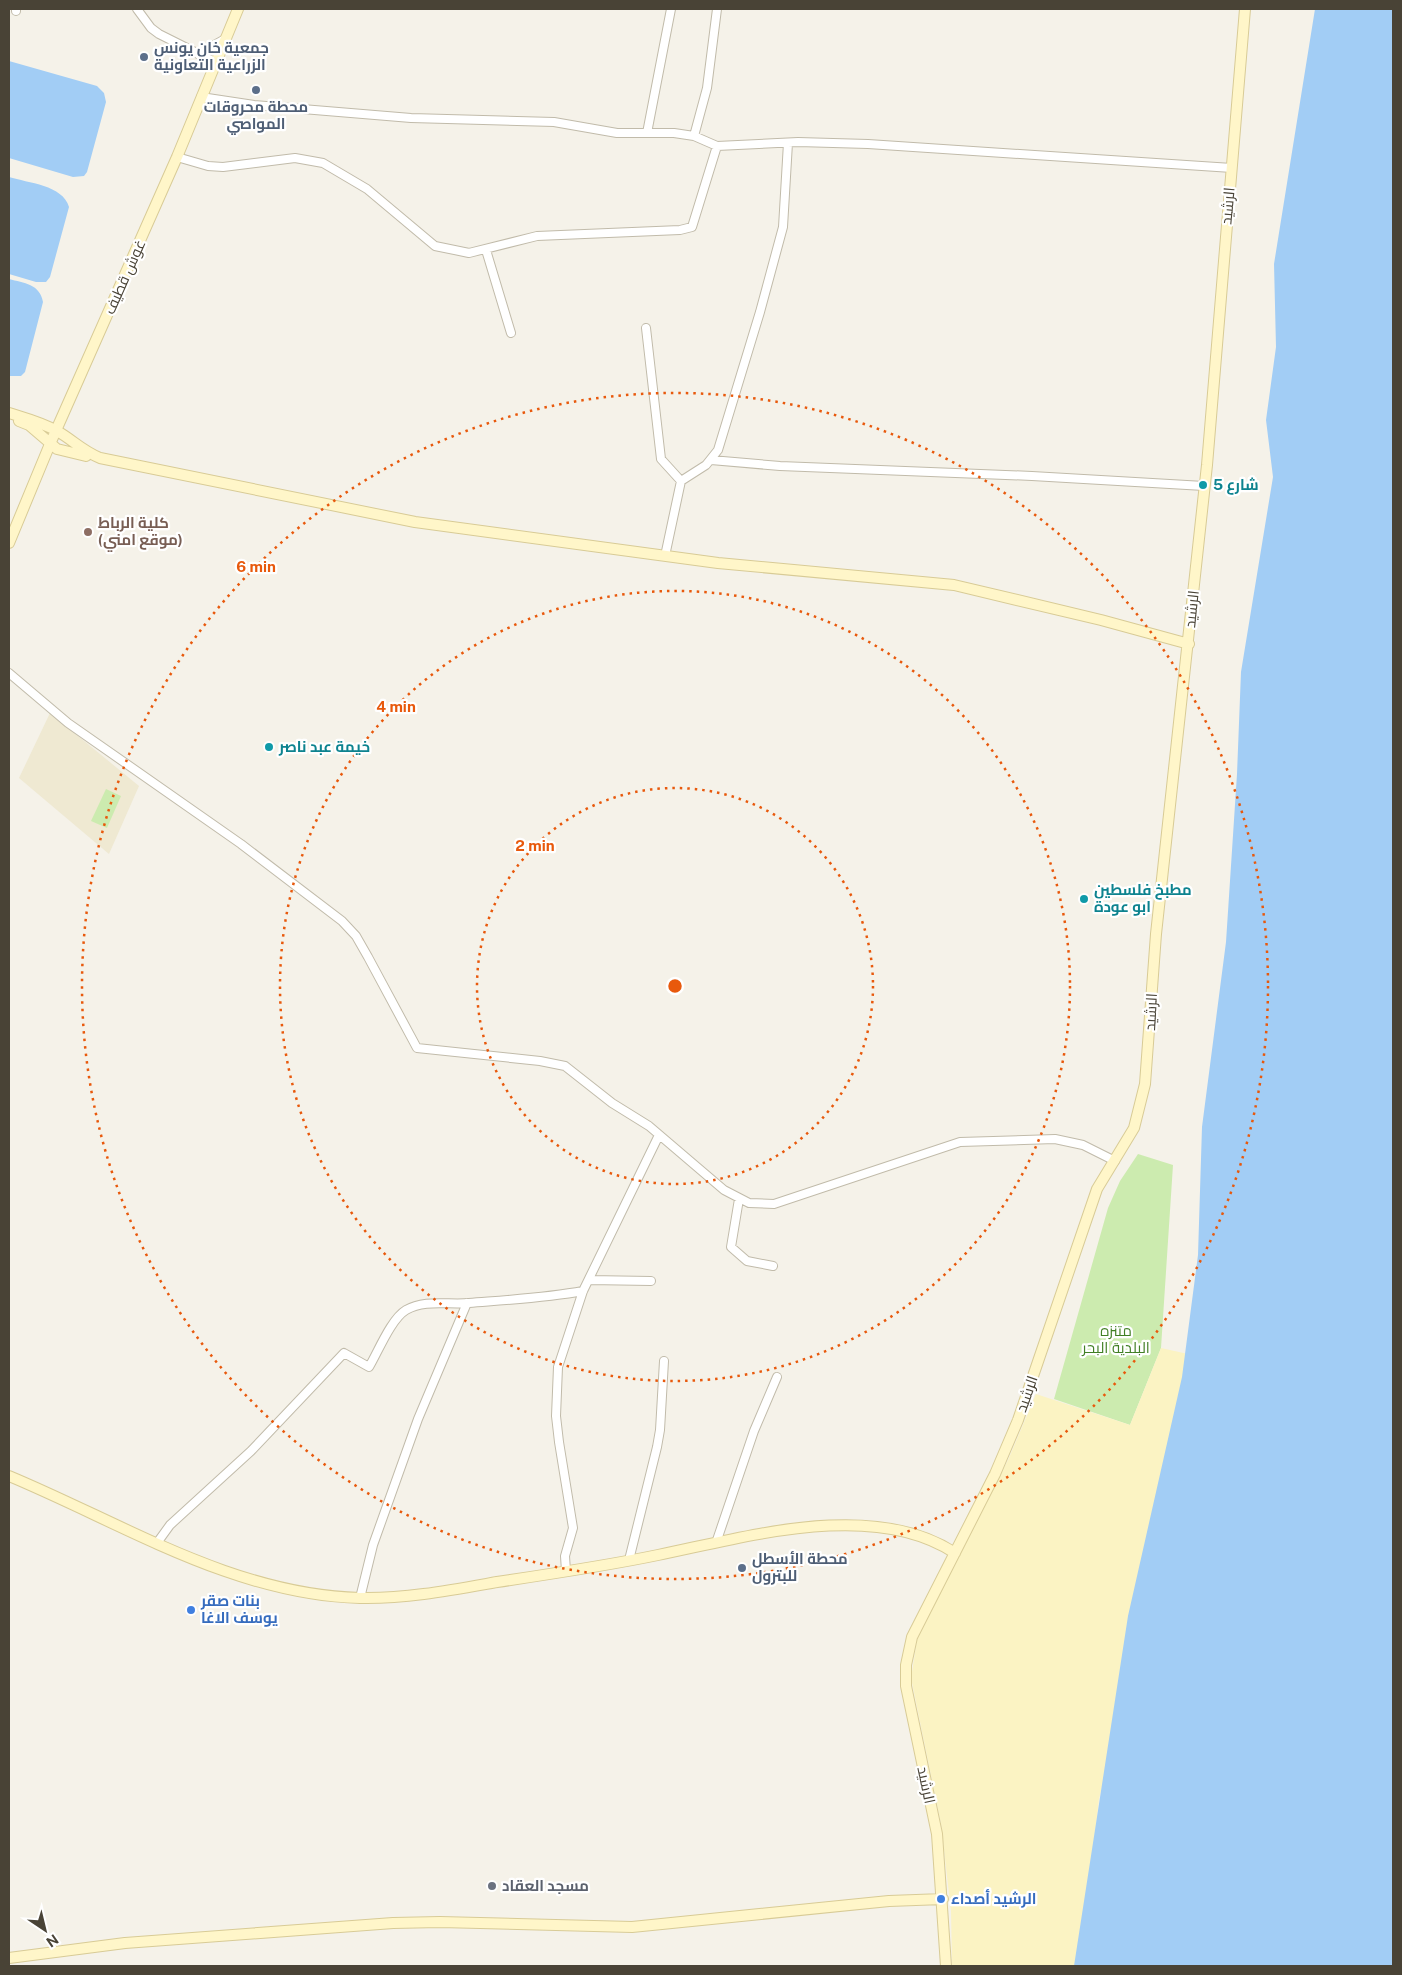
<svg xmlns="http://www.w3.org/2000/svg" width="1402" height="1975" viewBox="0 0 1402 1975" font-family="'Public Sans',Cairo,sans-serif">
	<rect width="100%" height="100%" fill="#f5f2e9"/>
	<path fill="#efe9d2" d="M 50,713 L 139,786 L 109,854 L 19,778 Z"/>
	<path fill="#ccebaf" d="M 106,789 L 121,796 L 107,828 L 91,821 Z
		M 1138,1154 L 1173,1165 L 1161,1348 L 1130,1425 L 1054,1399 L 1108,1208 L 1120,1181 Z"/>
	<path fill="#fbf3c3" d="M 1161,1348 L 1206,1358 L 1099,1799 L 1080,1966 L 952,1966 L 951,1911 L 941,1824 L 911,1678 L 917,1640 L 922,1627 L 1008,1460 L 1036,1394 L 1130,1425 Z"/>
	<path fill="#a2cdf5" d="M 1315,9 L 1393,9 L 1393,1966 L 1074,1966 L 1128,1616 L 1182,1377 L 1198,1255 L 1202,1127 L 1226,942 L 1237,774 L 1241,672 L 1273,477 L 1266,420 L 1276,347 L 1274,264 Z
		M 9,61 L 97,86 L 104,93 L 106,102 L 87,172 L 84,176 L 73,177 L 9,158 Z
		M 9,177 C 28,183 63,185 69,207 L 50,277 L 46,282 L 36,282 L 9,274 Z
		M 9,279 C 24,283 40,284 43,302 L 25,372 L 21,376 L 9,376 Z"/>
	<g fill="none" stroke-linecap="round" stroke-linejoin="round">
		<defs>
			<path id="street" d="M 137,9 L 151,28 L 159,34 L 215,62
				M 16,11 L 16,9
				M 198,54 L 225,39
				M 201,97 L 254,105 L 411,118 L 554,122 L 617,133 L 674,133 L 694,136 L 717,146
				M 647,133 L 671,9
				M 694,136 L 707,88 L 717,9
				M 177,157 L 208,166 L 223,167 L 295,158 L 323,163 L 367,189 L 435,246 L 469,253 L 537,236 L 680,230 L 692,227 L 717,146 L 798,142 L 868,144 L 1232,168
				M 486,250 L 511,333
				M 646,328 L 661,459 L 681,481
				M 711,460 L 780,466 L 1032,476 L 1204,486
				M 665,556 L 681,481 L 706,465 L 718,450 L 760,312 L 783,227 L 788,143
				M 9,673 L 68,723 L 241,844 L 342,921 L 356,936 L 368,957 L 417,1048 L 540,1061 L 565,1066 L 612,1103 L 649,1126 L 724,1190 L 749,1203 L 774,1204 L 960,1142 L 1055,1139 L 1083,1145 L 1115,1161
				M 739,1199 L 731,1247 L 747,1261 L 773,1266
				M 589,1280 L 651,1281
				M 717,1540 L 754,1431 L 777,1377
				M 157,1543 L 170,1525 L 251,1451 L 344,1353 L 369,1367 C 378,1352 391,1319 406,1310 C 425,1299 448,1305 469,1303 C 507,1300 545,1298 583,1291
				M 629,1560 L 657,1447 L 660,1430 L 664,1361
				M 566,1571 L 565,1556 L 573,1528 L 559,1442 L 556,1416 L 558,1367 L 583,1291 L 659,1135
				M 360,1598 L 373,1545 L 418,1419 L 467,1303"/>
			<path id="secondary" d="M 9,413 C 25,418 41,422 57,431 C 73,440 81,450 100,458 L 415,522 L 718,563 L 954,585 L 1101,620 L 1189,644
				M 19,421 L 29,425 L 57,449 L 86,456
				M 9,543 L 50,444 L 177,157 L 238,9
				M 9,1476 C 122,1523 234,1595 360,1598 C 406,1599 452,1590 497,1582 C 551,1574 605,1566 658,1555 C 747,1537 873,1499 955,1553
				M 9,1958 L 125,1943 L 393,1923 L 440,1922 L 632,1927 L 889,1901 L 943,1899
				M 946,1966 L 937,1834 L 906,1686 L 906,1665 L 912,1637 L 995,1474 L 1018,1420 L 1097,1189 L 1134,1128 L 1145,1084 L 1156,934 L 1207,465 L 1245,9"/>
		</defs>
		<use href="#street" stroke="#c1bbaa" stroke-width="10"/>
		<use href="#secondary" stroke="#d8cb96" stroke-width="12"/>
		<use href="#street" stroke="#fff" stroke-width="8"/>
		<use href="#secondary" stroke="#fff6c9" stroke-width="10"/>
	</g>
	<g fill="none" stroke="#e8590c" stroke-width="2.5" stroke-dasharray="2.5 5">
		<circle cx="675" cy="986" r="198"/>
		<circle cx="675" cy="986" r="395"/>
		<circle cx="675" cy="986" r="593"/>
	</g>
	<g fill="#5c6f8a" stroke="#fff" stroke-width="2">
		<circle cx="144" cy="57" r="5"/>
		<circle cx="256" cy="90" r="5"/>
		<circle cx="742" cy="1568" r="5"/>
	</g>
	<g fill="#0f9aa8" stroke="#fff" stroke-width="2">
		<circle cx="1203" cy="485" r="5"/>
		<circle cx="269" cy="747" r="5"/>
		<circle cx="1084" cy="899" r="5"/>
	</g>
	<circle fill="#8d6e63" stroke="#fff" stroke-width="2" cx="88" cy="532" r="5"/>
	<g fill="#3f7fe0" stroke="#fff" stroke-width="2">
		<circle cx="191" cy="1610" r="5"/>
		<circle cx="941" cy="1899" r="5"/>
	</g>
	<circle fill="#6b7280" stroke="#fff" stroke-width="2" cx="492" cy="1886" r="5"/>
	<g text-anchor="middle" stroke-width="4.5" stroke-linejoin="round" paint-order="stroke">
		<g font-size="15" font-weight="bold" fill="#4e5e75" stroke="#fff" text-anchor="start">
			<text x="154" y="53">جمعية خان يونس<tspan x="154" dy="17">الزراعية التعاونية</tspan></text>
			<text x="256" y="112" text-anchor="middle">محطة محروقات<tspan x="256" dy="17">المواصي</tspan></text>
			<text x="752" y="1564">محطة الأسطل<tspan x="752" dy="17">للبترول</tspan></text>
		</g>
		<g font-size="15" fill="#494336" stroke="#fff">
			<text transform="translate(1228 206) rotate(-85)" y="5">الرشيد</text>
			<text transform="translate(125 277) rotate(-66)" y="5">غوش قطيف</text>
			<text transform="translate(1192 609) rotate(-84)" y="5">الرشيد</text>
			<text transform="translate(1151 1012) rotate(-87)" y="5">الرشيد</text>
			<text transform="translate(1027 1394) rotate(-71)" y="5">الرشيد</text>
			<text transform="translate(926 1785) rotate(78)" y="5">الرشيد</text>
		</g>
		<g font-size="15" font-weight="bold" fill="#0d838f" stroke="#fff" text-anchor="start">
			<text x="1213" y="490">شارع 5</text>
			<text x="279" y="752">خيمة عبد ناصر</text>
			<text x="1094" y="895">مطبخ فلسطين<tspan x="1094" dy="17">ابو عودة</tspan></text>
		</g>
		<g font-size="15" font-weight="bold" fill="#785e54" stroke="#fff" text-anchor="start">
			<text x="98" y="528">كلية الرباط<tspan x="98" dy="17">(موقع امني)</tspan></text>
		</g>
		<g font-size="15" fill="#417f25" stroke="#fff">
			<text x="1116" y="1336">متنزه<tspan x="1116" dy="17">البلدية البحر</tspan></text>
		</g>
		<g font-size="15" font-weight="bold" fill="#366cbe" stroke="#fff" text-anchor="start">
			<text x="201" y="1606">بنات صقر<tspan x="201" dy="17">يوسف الاغا</tspan></text>
			<text x="951" y="1904">الرشيد أصداء</text>
		</g>
		<g font-size="15" font-weight="bold" fill="#5b616d" stroke="#fff" text-anchor="start">
			<text x="502" y="1891">مسجد العقاد</text>
		</g>
	</g>
	<circle cx="675" cy="986" r="8" fill="#e8590c" stroke="#fff" stroke-width="2.5"/>
	<g font-size="15" text-anchor="middle" font-weight="bold" fill="#e8590c" stroke="#fff" stroke-width="4.5" stroke-linejoin="round" paint-order="stroke">
		<text x="256" y="572">6 min</text>
		<text x="396" y="712">4 min</text>
		<text x="535" y="851">2 min</text>
	</g>
	<rect width="1402" height="1975" fill="none" stroke="#494336" stroke-width="20"/>
	<g transform="translate(45 1930) rotate(145)" stroke="#ffffff" stroke-width="4" paint-order="stroke">
	<path d="M0-4L9 19L0 12L-9 19Z" fill="#494336"/>
	<text y="-8" font-size="14" font-weight="bold" text-anchor="middle" fill="#494336">N</text>
	</g>
</svg>
